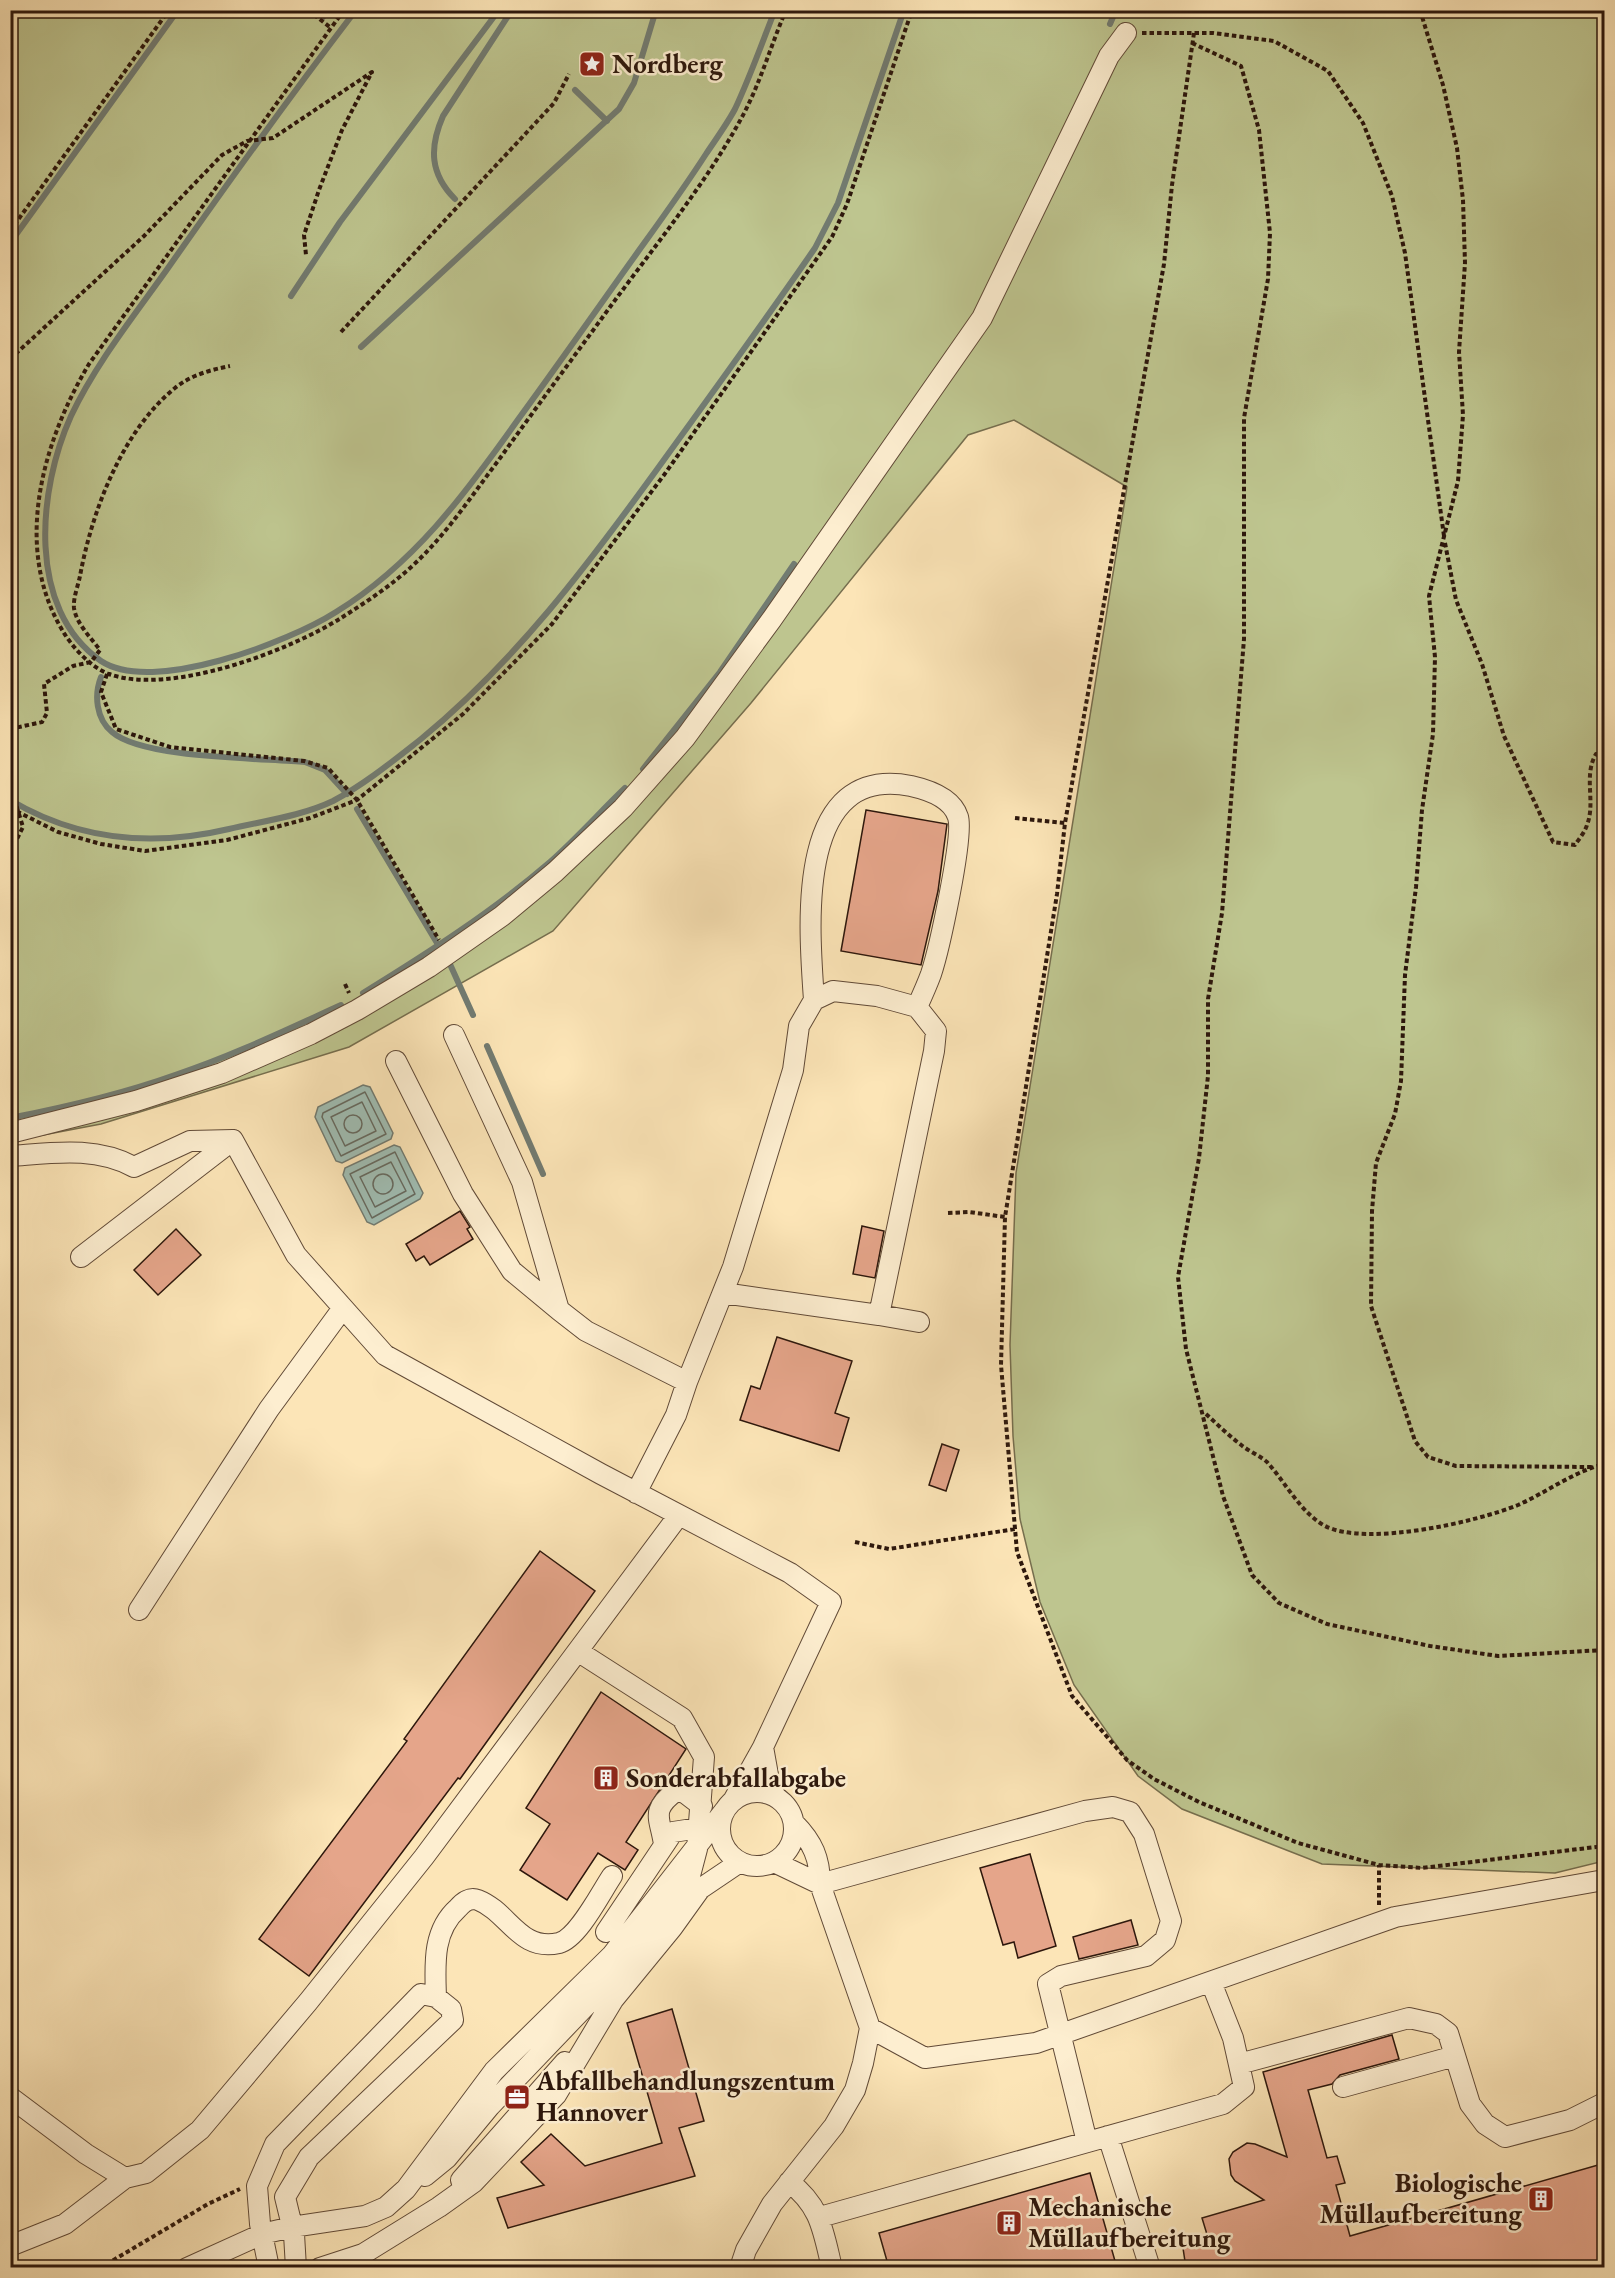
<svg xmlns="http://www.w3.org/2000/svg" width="1615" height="2278" viewBox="0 0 1615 2278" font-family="'EB Garamond',serif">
	<rect width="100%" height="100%" fill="#fce5b7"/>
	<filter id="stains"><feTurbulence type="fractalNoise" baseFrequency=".00333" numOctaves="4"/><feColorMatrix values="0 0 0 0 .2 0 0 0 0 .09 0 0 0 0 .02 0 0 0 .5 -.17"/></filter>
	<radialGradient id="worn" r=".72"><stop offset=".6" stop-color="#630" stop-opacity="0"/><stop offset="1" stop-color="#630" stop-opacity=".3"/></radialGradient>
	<path fill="#bec58f" stroke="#766e4e" stroke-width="1.5" d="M 11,11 L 1604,11 L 1604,1861 L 1555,1873 L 1322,1864 L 1182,1809 L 1138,1776 L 1074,1685 L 1040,1602 L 1020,1519 L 1013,1436 L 1010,1345 L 1016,1173 L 1127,487 L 1014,420 L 968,435 L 751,703 L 553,931 L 349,1047 L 101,1124 L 11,1141 Z"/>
	<path fill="#a0beb4" stroke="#727b71" stroke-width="1.5" d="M 363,1085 L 370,1087 L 393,1133 L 391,1139 L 342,1163 L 336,1161 L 315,1117 L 318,1107 Z
		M 394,1145 L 400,1147 L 423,1193 L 420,1199 L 374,1225 L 367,1222 L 343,1175 L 345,1168 Z"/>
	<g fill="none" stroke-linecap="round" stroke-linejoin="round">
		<path stroke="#666a60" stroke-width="1.5" d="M 365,1092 L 386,1134 L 341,1156 L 322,1117 L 323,1113 Z
			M 362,1102 L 376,1131 L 345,1146 L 331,1117 Z
			M344 1124a9 9 0 1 1 18 0a9 9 0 1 1-18 0Z
			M 395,1152 L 415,1194 L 372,1218 L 350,1174 Z
			M 391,1162 L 406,1191 L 375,1207 L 360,1177 Z
			M373 1184a10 10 0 1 1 20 0a10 10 0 1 1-20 0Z"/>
		<path stroke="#727b71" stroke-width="6" d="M 315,10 L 323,17
			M 356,10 C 291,95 229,181 168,268 C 134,316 96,363 71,416 C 38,489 26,609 101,661 C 152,695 289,642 336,612 C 414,564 465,494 517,421 C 552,373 586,325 620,277 C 649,236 679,196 706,154 C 716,139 727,124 735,109 C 750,77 762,43 775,10
			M 1110,24 L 1116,10
			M 575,90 L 607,121
			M 455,199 C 430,174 429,148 443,116 L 512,10
			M 10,243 L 178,10
			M 291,296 L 340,222 L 499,10
			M 361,347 L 619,109 L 634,83 L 656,10
			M 101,677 C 94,695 96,719 112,732 C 143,759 262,758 305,762 L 325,770 L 347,794
			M 643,769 L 720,672 L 794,564
			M 10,800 C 79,841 153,847 229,829 C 263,821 302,816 333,801 C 365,784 393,761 421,739 C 516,661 587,566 658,468 C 711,395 764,322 815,248 L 838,203 L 904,10
			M 357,809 L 440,948
			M 10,838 L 13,834
			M 449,962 L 473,1015
			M 363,993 C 428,953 492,912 550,862 C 576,839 600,812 625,788
			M 487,1046 L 543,1174
			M 10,1118 C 66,1107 122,1094 175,1075 C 232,1056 286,1030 341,1005"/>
	</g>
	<path fill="#e5a58a" stroke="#2d170c" stroke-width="1.5" d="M 866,810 L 947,824 L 938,891 L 921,965 L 841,951 Z
		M 460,1211 L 470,1227 L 467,1229 L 473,1239 L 430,1265 L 424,1256 L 416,1261 L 406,1244 Z
		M 862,1226 L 884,1231 L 875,1278 L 853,1274 Z
		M 176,1229 L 201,1255 L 158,1295 L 134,1270 Z
		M 777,1337 L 852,1361 L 835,1413 L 849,1418 L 839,1451 L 740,1420 L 751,1386 L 760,1389 Z
		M 942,1444 L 959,1450 L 946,1491 L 929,1485 Z
		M 540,1551 L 595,1591 L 460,1779 L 458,1778 L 309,1976 L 259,1939 L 407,1741 L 404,1739 Z
		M 601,1692 L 686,1749 L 626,1842 L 638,1850 L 625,1870 L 598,1853 L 567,1900 L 520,1870 L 550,1824 L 526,1808 Z
		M 1030,1854 L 1056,1946 L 1018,1958 L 1014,1942 L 1003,1945 L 980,1868 Z
		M 1131,1920 L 1138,1945 L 1079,1959 L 1073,1937 Z
		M 672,2009 L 704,2121 L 679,2128 L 695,2176 L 508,2228 L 497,2198 L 544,2185 L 521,2162 L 551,2134 L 585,2166 L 662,2143 L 627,2023 Z
		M 1392,2035 L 1399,2059 L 1340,2075 L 1332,2084 L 1308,2090 L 1327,2158 L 1337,2156 L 1345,2183 L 1336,2185 L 1350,2236 L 1605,2163 L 1605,2268 L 1186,2268 L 1183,2248 L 1209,2241 L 1202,2218 L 1264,2200 L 1235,2181 L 1231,2175 L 1229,2159 L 1233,2152 L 1247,2143 L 1255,2144 L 1287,2157 L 1263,2072 Z
		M 1090,2173 L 1117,2268 L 889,2268 L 879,2233 Z"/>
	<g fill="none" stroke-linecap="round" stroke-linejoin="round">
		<defs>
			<path id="minor" d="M 814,1000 C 809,928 794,763 911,786 C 929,790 952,798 958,817 C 964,836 939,950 931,974 C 927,985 922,996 917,1007
				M 454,1035 L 522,1182 L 559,1310 L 586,1331 L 687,1382 L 676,1415 L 636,1493
				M 396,1061 L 463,1194 L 512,1271 L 559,1310
				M 10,1133 L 136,1101 L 222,1073 L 311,1034 L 357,1010 L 429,967 L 502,916 L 555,872 L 623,808 L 685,738 L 772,619 L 982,318 L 1109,56 L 1126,33
				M 10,1156 C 53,1153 95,1146 134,1167 L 190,1141 L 233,1140 L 296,1255 L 385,1355 L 601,1474 L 790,1573 L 831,1602 L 763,1747 L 734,1799
				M 81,1257 L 233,1140
				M 723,1293 L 879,1315
				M 687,1382 L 733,1267 L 793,1070 L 799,1026 L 814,1000 L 833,991 L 877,996 L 917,1007 L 936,1031 L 934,1051 L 879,1315 L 919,1322
				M 139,1610 L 269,1409 L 343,1308
				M 763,1747 L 770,1786 L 775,1795
				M720 1829a37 37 0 1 1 74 0a37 37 0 1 1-74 0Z
				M 664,1844 C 660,1818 650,1810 676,1791 L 685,1793 L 702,1806
				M 774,1862 L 820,1884 L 1085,1811 L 1113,1807 L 1130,1812 L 1144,1834 L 1171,1921 L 1165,1940 L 1146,1956 L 1061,1976 L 1048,1984 L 1087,2142
				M 606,1932 L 673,1832 L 699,1828
				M 436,1997 C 435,1965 432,1931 458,1908 C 463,1902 470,1897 478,1900 C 509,1912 519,1952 559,1943 C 578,1938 600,1894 612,1876
				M 870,2028 L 925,2058 L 1036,2043 L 1395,1917 L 1604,1880
				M 1239,2064 L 1409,2018 L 1436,2024 L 1448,2033 L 1470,2104 L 1485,2124 L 1505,2137 L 1570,2120 L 1604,2103
				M 1343,2087 L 1455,2056
				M 10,2097 L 86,2154 L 125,2178 L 146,2173 L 200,2130 L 308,2002 L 424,1857 L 679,1515
				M 1108,2136 L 1150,2268
				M 425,2176 L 447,2158 L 490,2106 L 600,1991 L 687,1887 L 697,1849 L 704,1757 L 682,1718 L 579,1652
				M 461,2180 L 565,2062
				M 789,2182 C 821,2206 823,2231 832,2268
				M 820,2217 L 1223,2104 L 1244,2087 L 1233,2038 L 1211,1982
				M 10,2246 L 65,2224 L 125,2178
				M 187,2268 L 262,2234 L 292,2227 L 365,2216 L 386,2207 L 406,2189 L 494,2071 L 612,1955 L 725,1810
				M 269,2268 L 260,2224 L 257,2186 L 275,2144 L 421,1994 L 436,1997 L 451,2009 L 453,2020 L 309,2157 L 285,2197 L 294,2234 L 296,2268
				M 320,2268 L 363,2254 L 439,2207 L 474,2182 L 556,2095 L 613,2000 L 672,1928 L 700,1889 L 740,1862
				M 740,2268 L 746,2250 L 772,2204 L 834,2126 L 855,2090 L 863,2063 L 870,2028 L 820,1884 C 820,1859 813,1842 794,1823"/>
		</defs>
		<use href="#minor" stroke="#614a37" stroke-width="22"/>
		<path stroke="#2d170c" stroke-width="4" stroke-dasharray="4.5 3" stroke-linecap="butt" d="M 308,10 L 331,28
			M 344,10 L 89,364 C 43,441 13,545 61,628 C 71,646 90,667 109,674 C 170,696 289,651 341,618 C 360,606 380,593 397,579 C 438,547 467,502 498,461 C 535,409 573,358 610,307 C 654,247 707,182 742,117 C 760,84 771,45 786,10
			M 1420,10 L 1443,85 L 1457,148 L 1463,200 L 1465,263 L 1459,352 L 1463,415 L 1458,481 L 1429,596 L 1435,657 L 1433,734 L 1422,810 L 1416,887 L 1405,975 L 1401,1081 L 1395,1114 L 1376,1163 L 1372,1211 L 1371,1306 L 1415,1441 L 1428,1457 L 1456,1466 L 1593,1467
			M 1142,33 L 1213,33 L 1274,41 L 1328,71 L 1363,123 L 1392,196 L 1405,253 L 1444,536
			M 1194,33 L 1172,185 L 1164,264 L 1065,823 L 1057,894 L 1005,1217 L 1001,1365 L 1017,1552 L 1072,1696 L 1127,1760 L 1154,1779 L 1199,1802 L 1298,1843 L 1379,1865 L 1422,1868 L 1604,1846
			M 1192,43 L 1241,66 L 1259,130 L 1270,233 L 1268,279 L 1244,418 L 1244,639 L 1222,913 L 1208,999 L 1208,1076 L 1199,1158 L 1178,1277 L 1186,1349 L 1223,1496 L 1252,1575 L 1279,1603 L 1327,1624 L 1430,1646 L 1498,1656 L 1604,1650
			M 10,231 L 169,10
			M 341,332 L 554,103 L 569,74
			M 10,359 L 144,236 L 222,155 L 247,141 L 273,138 L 372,72 L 342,130 L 319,190 L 304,235 L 306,255
			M 1445,543 L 1456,600 L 1482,664 L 1504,736 L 1553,842 L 1575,845 C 1579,839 1585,832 1587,825 C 1596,802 1583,776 1596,754 L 1604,753
			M 107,674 L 101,692 L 116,729 L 170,747 L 304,761 L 328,768 L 357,800 L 439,940
			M 10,729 L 42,722 L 47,713 L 44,684 L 73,666 L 91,662 L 100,650 C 91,638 76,623 74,608 C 73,598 78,586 80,576 C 92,511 122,431 175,388 C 191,375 210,370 230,366
			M 10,785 L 23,827 L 10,853
			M 10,808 L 58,832 L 101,844 L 145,851 L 227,840 L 310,818 L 357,800 L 463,714 L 552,624 L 664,475 L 832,237 L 847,204 L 912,10
			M 1015,818 L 1065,823
			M 345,984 L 349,993
			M 948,1213 L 969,1212 L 1005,1217
			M 1206,1414 C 1217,1424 1228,1435 1240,1444 C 1248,1451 1259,1455 1267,1462 C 1286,1483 1300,1512 1325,1526 C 1367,1547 1476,1522 1518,1505 C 1547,1492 1573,1472 1604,1464
			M 855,1542 L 889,1549 L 1015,1529
			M 1379,1905 L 1379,1865
			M 100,2268 L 208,2204 L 240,2189"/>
		<use href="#minor" stroke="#fdeed0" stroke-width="20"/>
	</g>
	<defs>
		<symbol id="sight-square" viewBox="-11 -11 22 22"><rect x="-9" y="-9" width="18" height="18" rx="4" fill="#8f2418" stroke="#fdeed0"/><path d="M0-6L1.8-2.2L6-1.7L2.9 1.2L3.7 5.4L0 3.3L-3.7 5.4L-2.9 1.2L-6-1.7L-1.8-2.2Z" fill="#fff"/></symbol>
		<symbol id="building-square" viewBox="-11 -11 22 22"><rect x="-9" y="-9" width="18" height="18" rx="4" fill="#8f2418" stroke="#fdeed0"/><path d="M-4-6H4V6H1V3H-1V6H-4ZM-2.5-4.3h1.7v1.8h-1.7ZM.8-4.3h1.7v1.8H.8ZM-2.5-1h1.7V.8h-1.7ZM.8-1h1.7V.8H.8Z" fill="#fff"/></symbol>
		<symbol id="office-square" viewBox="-11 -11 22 22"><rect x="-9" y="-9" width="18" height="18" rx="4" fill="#8f2418" stroke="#fdeed0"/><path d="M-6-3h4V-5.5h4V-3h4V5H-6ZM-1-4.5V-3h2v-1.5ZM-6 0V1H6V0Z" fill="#fff"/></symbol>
	</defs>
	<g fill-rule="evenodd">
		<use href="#sight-square" x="577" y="49" width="30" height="30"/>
		<use href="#building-square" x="591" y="1763" width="30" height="30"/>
		<use href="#office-square" x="502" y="2082" width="30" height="30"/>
		<use href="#building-square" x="1526" y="2184" width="30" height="30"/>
		<use href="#building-square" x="994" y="2208" width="30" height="30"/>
	</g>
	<g text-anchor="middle" stroke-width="5" stroke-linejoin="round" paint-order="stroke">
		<g font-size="27" font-weight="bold" fill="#2d170c" stroke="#fdeed0" text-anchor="start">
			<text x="612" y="73">Nordberg</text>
			<text x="626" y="1787">Sonderabfallabgabe</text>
			<text x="536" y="2090">Abfallbehandlungszentum<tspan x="536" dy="31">Hannover</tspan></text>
			<text x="1522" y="2192" text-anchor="end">Biologische<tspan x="1522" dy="31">Müllaufbereitung</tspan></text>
			<text x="1028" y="2216">Mechanische<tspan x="1028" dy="31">Müllaufbereitung</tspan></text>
		</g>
	</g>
	<rect width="1615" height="2278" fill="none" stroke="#fce5b7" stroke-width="36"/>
	<rect x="12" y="12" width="1591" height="2254" fill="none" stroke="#2d170c" stroke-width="3"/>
	<rect x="18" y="18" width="1579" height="2242" fill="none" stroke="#2d170c" stroke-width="1.5"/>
	<rect width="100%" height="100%" filter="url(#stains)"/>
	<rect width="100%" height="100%" fill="url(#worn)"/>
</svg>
